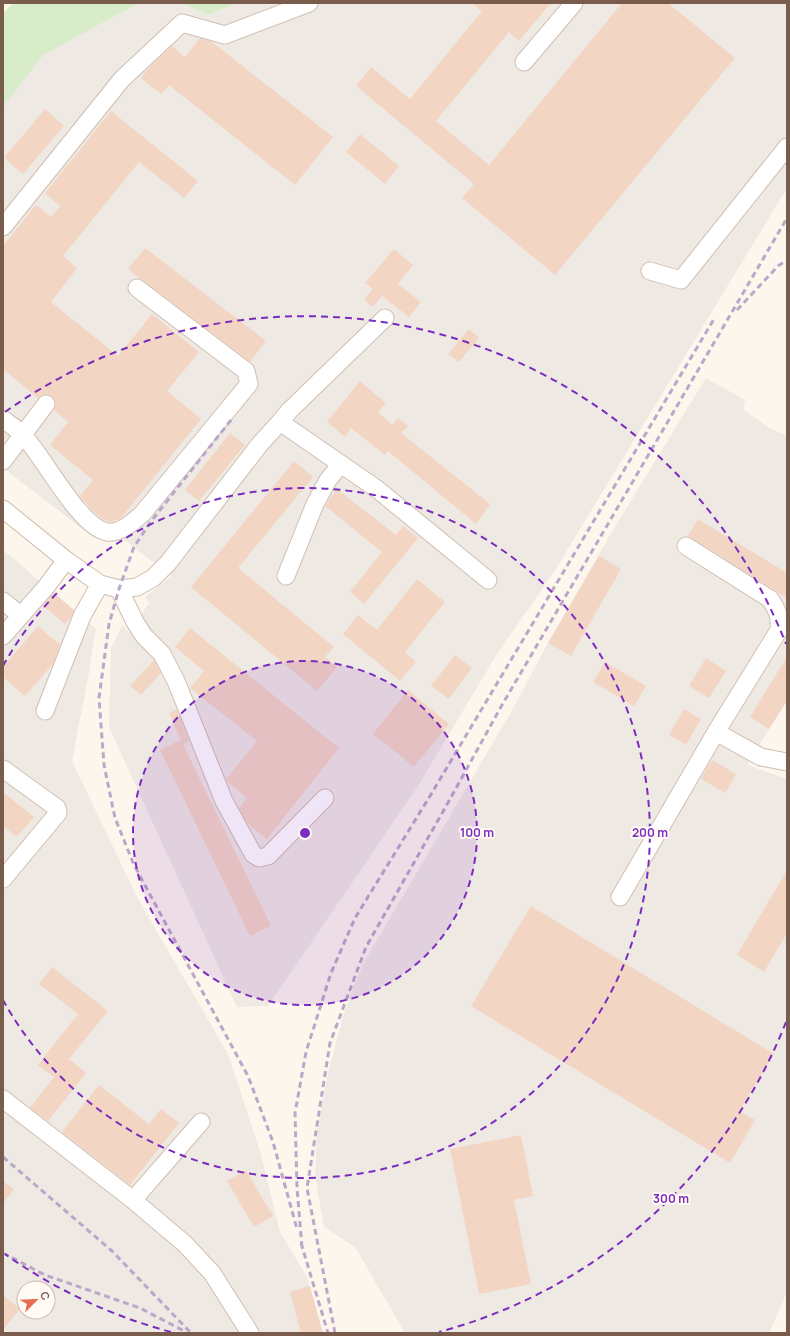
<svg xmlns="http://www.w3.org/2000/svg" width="790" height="1336" viewBox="0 0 790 1336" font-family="Manrope,sans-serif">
	<rect width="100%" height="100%" fill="#fdf6ec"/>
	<path fill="#efe9e4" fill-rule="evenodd" d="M 139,3 L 182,3 L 208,15 L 236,3 L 787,3 L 787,188 L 554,572 L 497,654 L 418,786 L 268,1006 L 237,1007 L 109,727 L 111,648 L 122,626 L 140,641 L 149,630 L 141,615 L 149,603 L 145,597 L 171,576 L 122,538 L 113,542 L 93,537 L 3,468 L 3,107 L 42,55 Z
		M 706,378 L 745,400 L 743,409 L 768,427 L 787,436 L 787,701 L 769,729 L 747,765 L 787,779 L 787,1292 L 769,1333 L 405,1333 L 355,1247 L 324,1227 L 315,1176 L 317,1131 L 329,1069 L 344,1014 L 351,993 L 364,962 L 510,714 L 548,643 L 610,535 Z
		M 3,550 L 96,629 L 88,678 L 72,761 L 137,897 L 228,1054 L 260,1151 L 280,1232 L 307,1277 L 323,1333 L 3,1333 ZM 24,1288 L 48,1288 L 48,1312 L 24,1312 Z"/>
	<path fill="#d8ecc9" d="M 13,3 L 139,3 L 43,55 L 3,107 L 3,13 Z
		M 182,3 L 236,3 L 208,15 Z"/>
	<path fill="#f3d5c3" d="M 472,3 L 551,3 L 519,41 L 509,32 L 436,121 L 489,165 L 622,3 L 668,3 L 735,58 L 555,275 L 462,198 L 474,184 L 356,86 L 371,67 L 410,99 L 482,11 Z
		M 200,38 L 212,42 L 333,137 L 295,185 L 169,85 L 161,94 L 141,78 L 149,68 L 172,46 L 185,57 Z
		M 45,109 L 64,126 L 23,174 L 4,158 Z
		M 111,111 L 198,181 L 184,198 L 139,162 L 63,256 L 77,268 L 51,302 L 118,356 L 152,314 L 199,352 L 167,391 L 201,419 L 121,518 L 111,522 L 102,519 L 92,510 L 80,496 L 93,480 L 50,445 L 68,422 L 54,410 L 56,405 L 55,400 L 52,396 L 48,394 L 42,395 L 38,398 L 3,369 L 3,246 L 36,205 L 51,217 L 60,206 L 45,193 Z
		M 360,134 L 399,166 L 385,184 L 346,152 Z
		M 145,248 L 266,341 L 250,362 L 128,269 Z
		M 394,249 L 413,265 L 398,284 L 421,302 L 409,317 L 382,296 L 373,307 L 364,300 L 373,289 L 365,283 Z
		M 469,329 L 479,338 L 459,362 L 448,354 Z
		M 360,381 L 386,403 L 378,412 L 392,425 L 398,418 L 408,426 L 401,433 L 490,504 L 476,524 L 388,451 L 385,455 L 351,428 L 345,437 L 327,422 Z
		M 230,433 L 245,445 L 199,501 L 185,490 Z
		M 294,461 L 313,477 L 238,568 L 334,647 L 325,657 L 337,667 L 317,691 L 191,587 Z
		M 337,489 L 396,535 L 403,526 L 418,538 L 364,604 L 350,592 L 382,552 L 325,506 Z
		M 698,519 L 787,573 L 787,598 L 688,536 Z
		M 599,556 L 621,569 L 571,656 L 548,643 Z
		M 417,579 L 445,602 L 405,652 L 416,662 L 400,681 L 343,634 L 358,615 L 377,630 Z
		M 54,593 L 74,610 L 71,617 L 65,624 L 43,606 Z
		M 38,626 L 60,645 L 53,664 L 25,696 L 3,677 L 3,667 Z
		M 190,628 L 339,748 L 267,839 L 248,824 L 239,808 L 247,798 L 227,781 L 226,779 L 257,741 L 190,688 L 204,671 L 175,647 Z
		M 455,655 L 472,668 L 449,699 L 431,686 Z
		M 787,657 L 787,701 L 769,729 L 750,717 Z
		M 706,658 L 726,671 L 709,698 L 689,686 Z
		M 154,660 L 161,673 L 141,695 L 130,686 Z
		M 605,662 L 646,686 L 634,706 L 593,682 Z
		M 408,690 L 449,724 L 414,767 L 373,734 Z
		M 177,709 L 189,742 L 183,744 L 271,926 L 250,936 L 160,750 L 181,740 L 169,713 Z
		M 684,709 L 701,719 L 686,745 L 669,735 Z
		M 712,760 L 736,774 L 725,793 L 701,779 Z
		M 3,792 L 34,817 L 17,837 L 3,826 Z
		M 787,870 L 787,933 L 764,972 L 737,955 Z
		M 531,906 L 774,1054 L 739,1111 L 755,1120 L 730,1163 L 471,1006 Z
		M 52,967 L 108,1011 L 69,1059 L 86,1073 L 48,1121 L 30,1108 L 54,1077 L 38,1065 L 78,1014 L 39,984 Z
		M 99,1085 L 149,1124 L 161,1109 L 179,1123 L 130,1185 L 62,1132 Z
		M 521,1135 L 533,1196 L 514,1200 L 531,1284 L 479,1294 L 450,1149 Z
		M 246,1170 L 273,1216 L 254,1227 L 227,1181 Z
		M 3,1181 L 14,1189 L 3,1204 Z
		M 310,1286 L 323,1333 L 301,1333 L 290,1292 Z
		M 3,1295 L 20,1309 L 3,1330 Z"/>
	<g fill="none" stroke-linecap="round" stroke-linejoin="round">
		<defs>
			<path id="minor" d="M 524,62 L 574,3
				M 3,227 L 122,79 L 182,23 L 225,35 L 309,3
				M 650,271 L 681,280 L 787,147
				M 3,419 C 9,424 17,429 22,434 C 43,455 79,527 107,532 C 120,534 133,522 142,514 L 249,384 L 246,371 L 137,288
				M 280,422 L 289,411 L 385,318
				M 3,461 L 46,404
				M 3,509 L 66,560 L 100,584 L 119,589 L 137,587 L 153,578 L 168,563 L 260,444 L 280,422 L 377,489 L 488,580
				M 286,576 L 315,504 L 328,480 L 341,464
				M 119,589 L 135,622 L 144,636 L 162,654 L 176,681 L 224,801 L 253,854 L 259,858 L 268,856 L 325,798
				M 3,601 L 20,615
				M 3,636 L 46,587 L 66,560
				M 45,711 L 82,616 L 100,584
				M 716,732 L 761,757 L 787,762
				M 3,769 L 57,808 L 58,813 L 3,879
				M 620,897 L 716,732 L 779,630 C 780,616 778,611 770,599 L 686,546
				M 3,1099 L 133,1200 L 185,1244 L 212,1273 L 250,1333
				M 133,1200 L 201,1122"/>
		</defs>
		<use href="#minor" stroke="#d1beb0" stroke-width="19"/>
		<use href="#minor" stroke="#fff" stroke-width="17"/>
		<path stroke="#b9a8c9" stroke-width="3" stroke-dasharray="6 4" stroke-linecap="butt" d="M 737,310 L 778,266 L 787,260
			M 231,420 L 149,524 L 134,547 L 119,589 L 109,624 L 99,698 L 104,765 L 115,818 L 134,865 L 248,1076 L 273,1142 L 297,1229
			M 3,1157 L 112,1251 L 191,1333
			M 301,1243 L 328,1333
			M 302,1247 L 297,1188 L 295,1113 L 306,1052 L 331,973 L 355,918 L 430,796 L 714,319
			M 3,1253 L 45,1275 L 140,1308 L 186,1332
			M 335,1333 L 307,1188 L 330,1043 L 366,947 L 449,801 L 502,705 L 787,218"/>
	</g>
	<circle cx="305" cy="833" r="172" fill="#7b2cbf" fill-opacity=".12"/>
	<g fill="none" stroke="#7b2cbf" stroke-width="2" stroke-dasharray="7 5">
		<circle cx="305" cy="833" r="172"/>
		<path d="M3 666A345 345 0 1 1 3 1000"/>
		<path d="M786 1022A517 517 0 0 1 439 1332M171 1332A517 517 0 0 1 5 1254M5 412A517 517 0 0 1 786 644"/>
	</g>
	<circle cx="305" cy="833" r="6" fill="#7b2cbf" stroke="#fffaf3" stroke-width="2"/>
	<g font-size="12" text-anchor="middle" font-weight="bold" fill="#7b2cbf" stroke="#fffaf3" stroke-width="4" stroke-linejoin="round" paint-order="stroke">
		<text x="477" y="837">100 m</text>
		<text x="650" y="837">200 m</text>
		<text x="671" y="1203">300 m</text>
	</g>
	<rect width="790" height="1336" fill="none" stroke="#7a5c4d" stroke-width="8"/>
	<g transform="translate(36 1300) rotate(66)"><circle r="19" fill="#fffaf3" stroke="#cabbb1"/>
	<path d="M0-3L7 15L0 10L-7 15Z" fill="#e76f51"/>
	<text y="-6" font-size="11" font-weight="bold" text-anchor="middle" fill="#7a5c4d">С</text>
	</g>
</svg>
